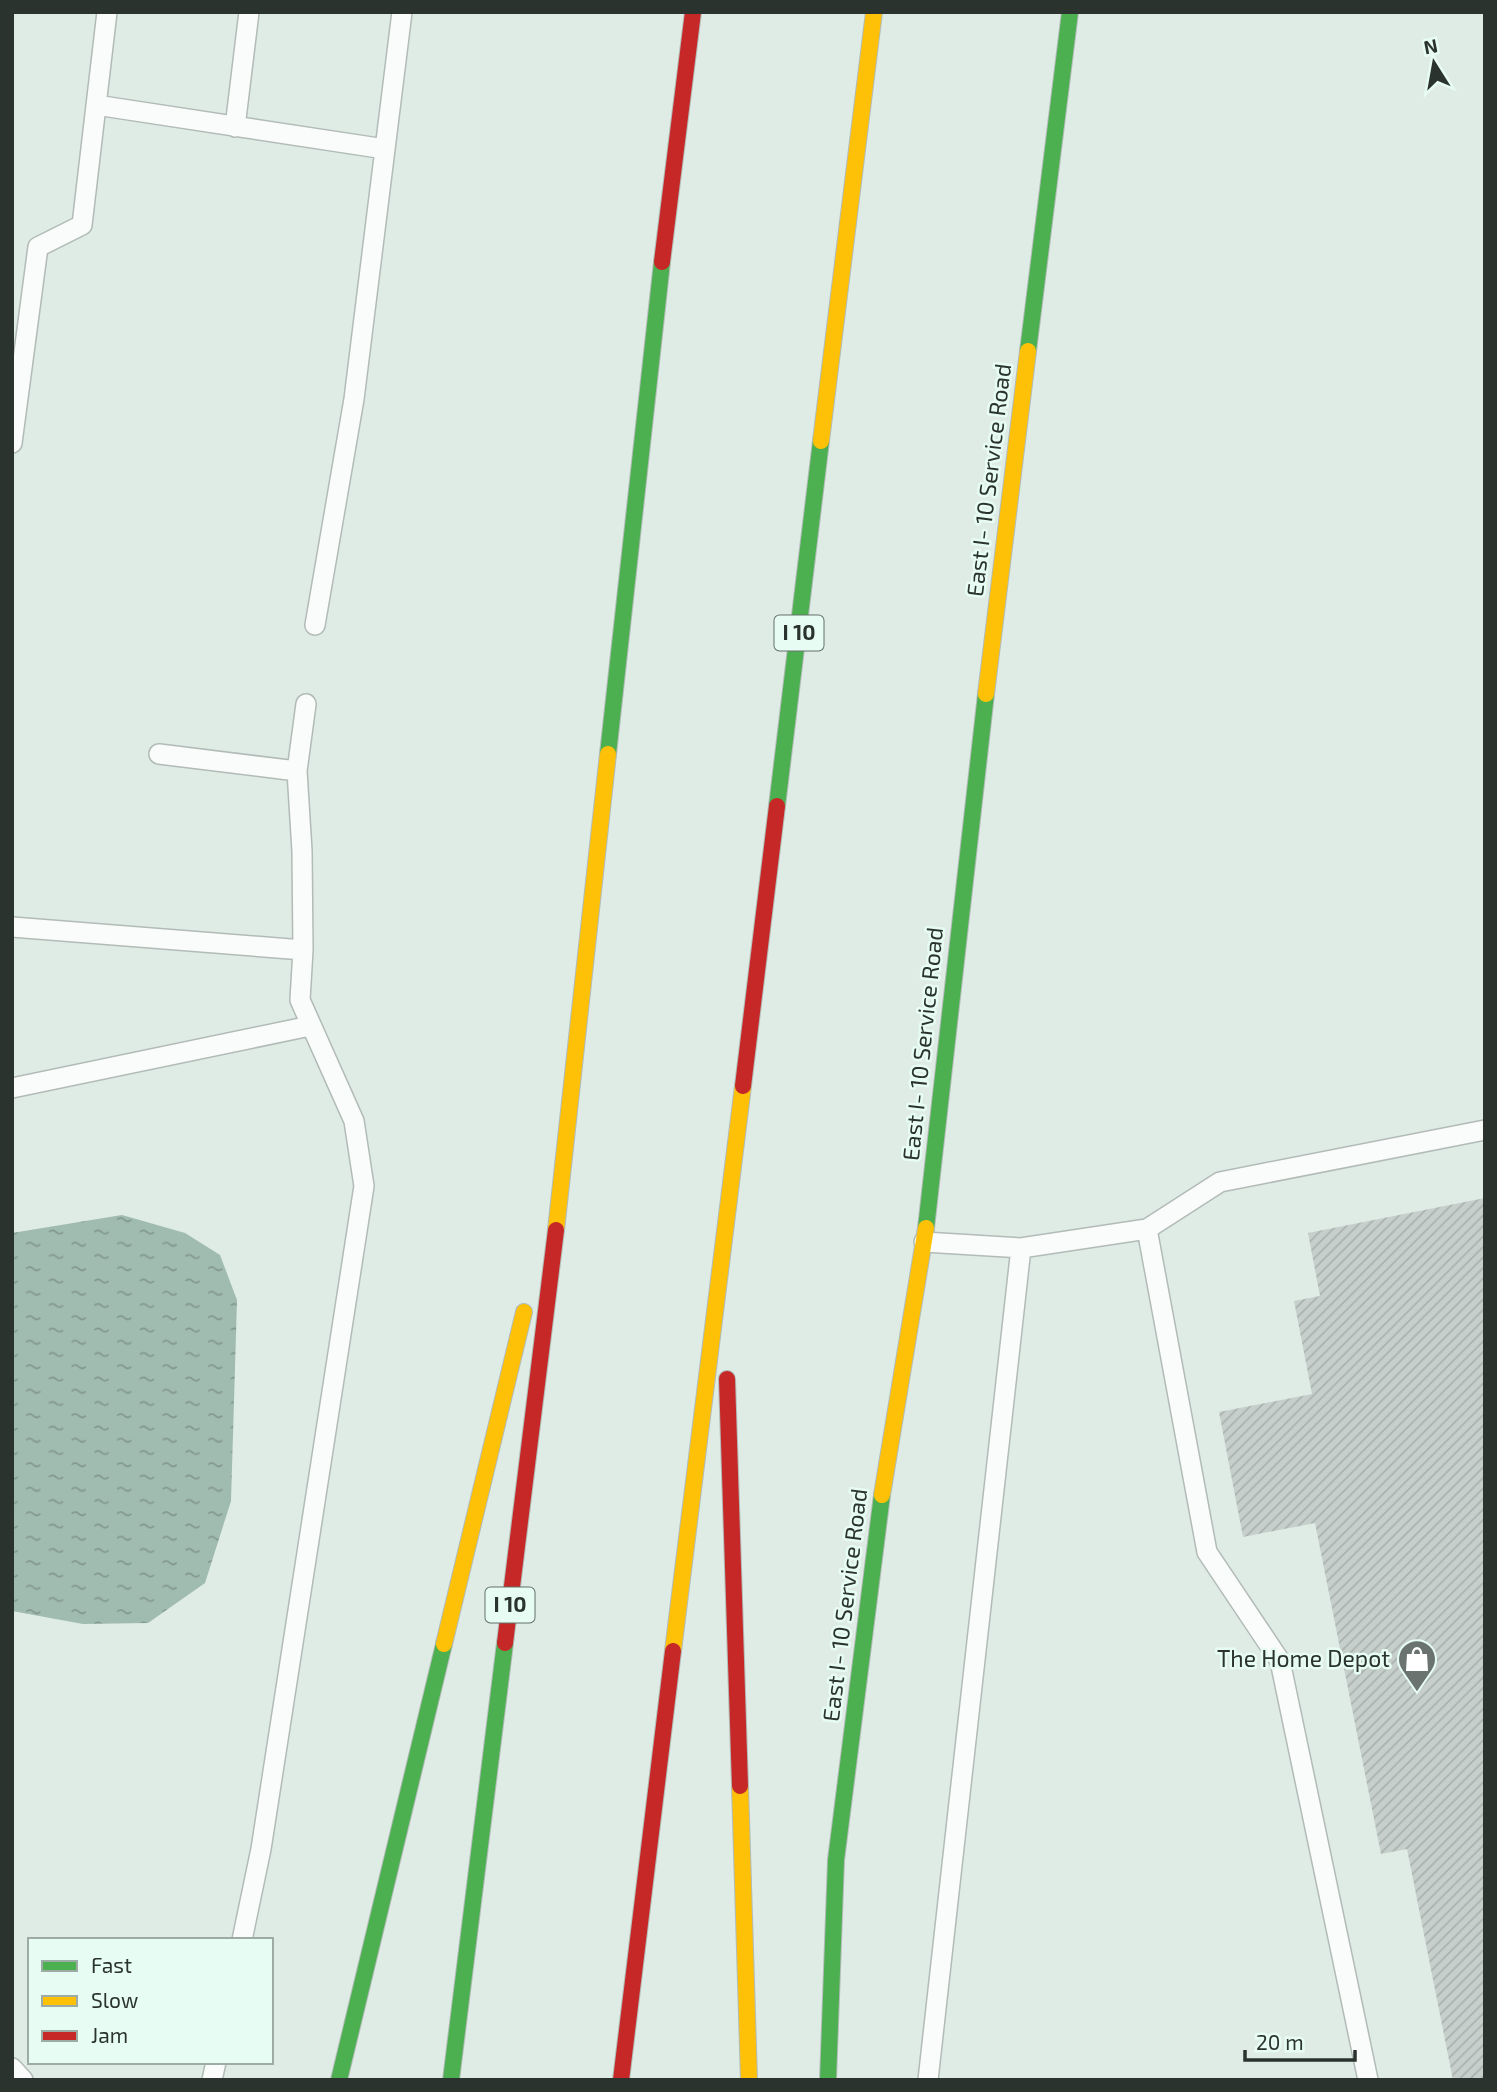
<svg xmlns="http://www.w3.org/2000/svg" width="1497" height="2092" viewBox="0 0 1497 2092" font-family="'Exo 2',sans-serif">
	<defs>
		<pattern id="water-ripples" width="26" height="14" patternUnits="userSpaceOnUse" patternTransform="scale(1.75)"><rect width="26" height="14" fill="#a0bbaf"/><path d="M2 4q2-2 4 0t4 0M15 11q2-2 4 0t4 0" fill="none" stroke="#83998f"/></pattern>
		<pattern id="building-hatch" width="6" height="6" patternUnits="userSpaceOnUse" patternTransform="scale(1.75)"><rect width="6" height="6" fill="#c6cfcb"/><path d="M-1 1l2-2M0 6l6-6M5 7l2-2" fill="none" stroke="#aab2af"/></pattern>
	</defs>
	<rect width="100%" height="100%" fill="#dfebe5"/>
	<path fill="url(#water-ripples)" d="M 122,1215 L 185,1233 L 220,1255 L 237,1300 L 231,1501 L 205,1583 L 148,1623 L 83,1624 L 12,1611 L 12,1233 Z"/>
	<path fill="url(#building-hatch)" d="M 1485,1198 L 1485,2080 L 1453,2080 L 1407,1849 L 1381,1854 L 1315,1523 L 1243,1537 L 1219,1412 L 1312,1394 L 1294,1301 L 1320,1296 L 1308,1233 Z"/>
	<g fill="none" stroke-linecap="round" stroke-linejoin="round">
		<defs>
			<path id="lane" d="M 96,105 L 385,149
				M 235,127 L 249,12
				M 12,443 L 38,247 L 82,225 L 107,12
				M 315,625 L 354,399 L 402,12
				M 159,754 L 297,771
				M 12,927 L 303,950
				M 12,1088 L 310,1026
				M 1147,1229 L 1207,1552 L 1280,1661 L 1368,2080
				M 924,1242 L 1021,1248 L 1147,1229 L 1220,1182 L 1485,1130
				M 242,1940 L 261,1849 L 364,1186 L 354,1121 L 300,1000 L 303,950 L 302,851 L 297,771 L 306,704
				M 12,2068 L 23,2080
				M 212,2080 L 216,2062
				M 928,2080 L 1021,1248"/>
			<path id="fast" d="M 1028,351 L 1070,12
				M 608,754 L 662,262
				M 777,806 L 821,441
				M 926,1228 L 986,694
				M 339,2080 L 444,1644
				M 451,2080 L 505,1643
				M 828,2080 L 836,1860 L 882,1495"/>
			<path id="slow" d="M 821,441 L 874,12
				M 986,694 L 1028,351
				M 556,1230 L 608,754
				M 882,1495 L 926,1228
				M 444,1644 L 524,1312
				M 673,1651 L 743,1086
				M 740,1786 L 749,2080"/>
			<path id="jam" d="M 662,262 L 693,12
				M 743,1086 L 777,806
				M 727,1379 L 740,1786
				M 505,1643 L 556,1230
				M 621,2080 L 673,1651"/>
		</defs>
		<use href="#lane" stroke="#b2bbb7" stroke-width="22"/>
		<use href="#fast" stroke="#b2bbb7" stroke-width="18"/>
		<use href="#slow" stroke="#b2bbb7" stroke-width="18"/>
		<use href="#jam" stroke="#b2bbb7" stroke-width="18"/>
		<use href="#lane" stroke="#fafcfb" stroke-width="19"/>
		<use href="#fast" stroke="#4caf50" stroke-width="16"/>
		<use href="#slow" stroke="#ffc107" stroke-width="16"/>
		<use href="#jam" stroke="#c62828" stroke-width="16"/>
	</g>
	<defs>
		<symbol id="shop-pin" viewBox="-11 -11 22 30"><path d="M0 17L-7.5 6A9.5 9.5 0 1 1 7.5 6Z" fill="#6a736f" stroke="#e7fdf3"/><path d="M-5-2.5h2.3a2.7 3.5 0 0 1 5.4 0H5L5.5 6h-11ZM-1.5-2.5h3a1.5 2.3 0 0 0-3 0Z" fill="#fff"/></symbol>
	</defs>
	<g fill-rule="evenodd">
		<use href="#shop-pin" x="1395" y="1637" width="44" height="60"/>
	</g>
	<g text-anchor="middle" stroke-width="5" stroke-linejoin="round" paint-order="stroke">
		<g fill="#e7fdf3" stroke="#63706a" stroke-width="2">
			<rect x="774.5" y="615.5" width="49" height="35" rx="5"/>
			<rect x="485.5" y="1587.5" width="49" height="35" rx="5"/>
		</g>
		<g font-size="21" font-weight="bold" fill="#2b332f">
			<text x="799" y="640">I 10</text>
			<text x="510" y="1612">I 10</text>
		</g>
		<g font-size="23" fill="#2b332f" stroke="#e7fdf3">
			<text transform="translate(989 480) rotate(-83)" y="8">East I- 10 Service Road</text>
			<text transform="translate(923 1044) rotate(-84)" y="8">East I- 10 Service Road</text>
			<text transform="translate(845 1605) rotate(-83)" y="8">East I- 10 Service Road</text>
		</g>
		<g font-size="23" fill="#2b332f" stroke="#e7fdf3" text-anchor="end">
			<text x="1390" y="1667">The Home Depot</text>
		</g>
	</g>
	<rect width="1497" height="2092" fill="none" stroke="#2b332f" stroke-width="28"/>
	<rect x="28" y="1938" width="245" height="126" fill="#e7fdf3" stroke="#9caca5" stroke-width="2"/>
	<rect x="42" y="1961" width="35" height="10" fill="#4caf50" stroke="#9caca5" stroke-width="2"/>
	<text x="91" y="1973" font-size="21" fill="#2b332f">Fast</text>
	<rect x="42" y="1996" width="35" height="10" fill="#ffc107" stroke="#9caca5" stroke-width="2"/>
	<text x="91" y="2008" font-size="21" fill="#2b332f">Slow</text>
	<rect x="42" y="2031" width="35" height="10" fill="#c62828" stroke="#9caca5" stroke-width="2"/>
	<text x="91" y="2043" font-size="21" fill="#2b332f">Jam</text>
	<g transform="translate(1434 63) rotate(349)" stroke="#e7fdf3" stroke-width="5" paint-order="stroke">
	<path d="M0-5L12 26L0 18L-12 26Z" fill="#2b332f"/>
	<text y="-10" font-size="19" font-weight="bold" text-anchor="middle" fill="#2b332f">N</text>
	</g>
	<path d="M1245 2050v10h110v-10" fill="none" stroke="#2b332f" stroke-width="3.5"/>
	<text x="1256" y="2050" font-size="21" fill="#2b332f" stroke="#e7fdf3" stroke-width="5" paint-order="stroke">20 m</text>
</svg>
